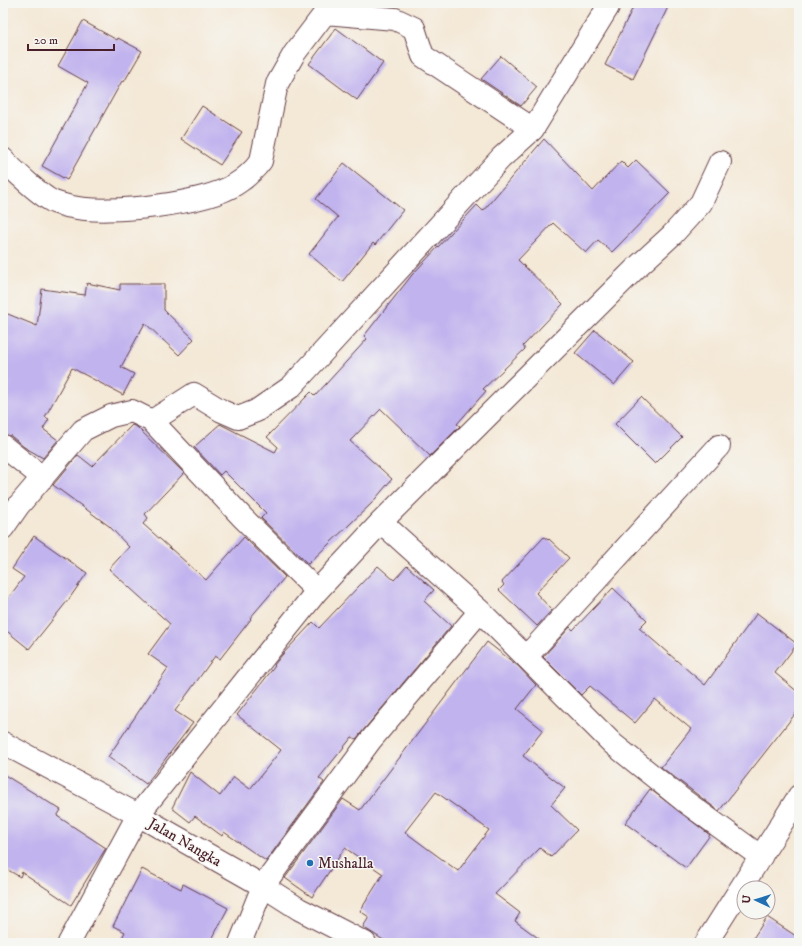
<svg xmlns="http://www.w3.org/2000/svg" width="802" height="946" viewBox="0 0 802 946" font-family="'IM FELL DW Pica',serif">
	<rect width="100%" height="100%" fill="#f6f6f2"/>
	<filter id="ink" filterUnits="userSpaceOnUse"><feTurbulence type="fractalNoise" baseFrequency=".025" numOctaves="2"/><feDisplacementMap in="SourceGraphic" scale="8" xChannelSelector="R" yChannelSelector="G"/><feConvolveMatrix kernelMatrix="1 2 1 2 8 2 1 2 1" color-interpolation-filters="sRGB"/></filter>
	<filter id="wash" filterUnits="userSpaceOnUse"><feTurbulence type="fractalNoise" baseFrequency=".012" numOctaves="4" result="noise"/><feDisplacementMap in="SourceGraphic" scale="16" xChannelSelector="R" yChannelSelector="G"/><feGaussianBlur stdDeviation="0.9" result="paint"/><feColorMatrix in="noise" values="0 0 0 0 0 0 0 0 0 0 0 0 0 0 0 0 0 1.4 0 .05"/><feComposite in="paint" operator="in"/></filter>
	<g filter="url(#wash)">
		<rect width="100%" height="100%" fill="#f4e8d6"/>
		<g id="blocks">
			<path fill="#c1b3ee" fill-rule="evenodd" d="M 635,3 L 670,3 L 633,79 L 605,65 Z
				M 83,21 L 117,40 L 118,38 L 142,51 L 124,82 L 122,81 L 67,180 L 42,166 L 88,83 L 58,66 Z
				M 336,28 L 383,63 L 357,100 L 309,64 Z
				M 501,56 L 537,87 L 521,106 L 481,79 Z
				M 202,106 L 242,132 L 220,165 L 181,139 Z
				M 544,139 L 593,191 L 621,161 L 628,168 L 636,160 L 670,193 L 612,252 L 598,240 L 586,253 L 553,223 L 518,260 L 563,304 L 523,346 L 525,349 L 483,389 L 486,391 L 457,424 L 460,426 L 430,456 L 381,409 L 350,441 L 392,479 L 371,504 L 308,564 L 261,518 L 266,513 L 224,471 L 220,475 L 194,447 L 220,424 L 275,452 L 278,447 L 267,437 L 311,392 L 315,396 L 367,339 L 364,336 L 412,275 L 477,205 L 483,211 Z
				M 344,163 L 403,210 L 375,245 L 373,243 L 342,282 L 309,254 L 338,217 L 316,199 Z
				M 87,283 L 120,290 L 120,284 L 164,284 L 164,310 L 194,339 L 179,355 L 145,323 L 121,367 L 134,374 L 123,395 L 72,368 L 45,417 L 49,419 L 43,429 L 58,440 L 43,458 L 24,447 L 11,436 L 3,434 L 3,312 L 37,326 L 42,289 L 85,295 Z
				M 595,330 L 634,362 L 614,385 L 575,353 Z
				M 641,397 L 682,437 L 655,464 L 615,424 Z
				M 132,425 L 137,427 L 184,473 L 145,514 L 148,518 L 143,524 L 206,580 L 244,537 L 285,577 L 250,618 L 251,619 L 220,659 L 215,656 L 175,711 L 193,723 L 146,784 L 108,757 L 168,668 L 148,654 L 170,624 L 109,569 L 129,547 L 109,526 L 53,485 L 78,455 L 92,466 Z
				M 34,536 L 87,573 L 69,599 L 29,649 L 3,628 L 3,605 L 24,577 L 12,569 Z
				M 544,537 L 548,540 L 549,539 L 569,558 L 536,593 L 552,610 L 537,626 L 499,590 L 504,585 L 502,582 Z
				M 378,566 L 394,580 L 407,566 L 434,590 L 424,601 L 451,626 L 356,739 L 352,737 L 319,778 L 324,782 L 266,861 L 224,832 L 222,836 L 195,816 L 190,822 L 172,808 L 190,772 L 220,796 L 234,777 L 250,789 L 281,750 L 237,715 L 275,666 L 274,665 L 282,655 L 313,622 L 319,628 Z
				M 613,588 L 647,620 L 639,628 L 705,685 L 757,613 L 797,644 L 775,673 L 799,693 L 799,709 L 719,811 L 661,767 L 691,729 L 655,699 L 635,723 L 590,686 L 581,695 L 543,657 L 570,627 L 573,630 Z
				M 487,642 L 518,666 L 536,685 L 517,709 L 543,730 L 523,756 L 565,788 L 551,805 L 577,830 L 551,857 L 540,848 L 495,894 L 520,913 L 515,921 L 545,943 L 388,943 L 363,927 L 369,917 L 360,911 L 383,874 L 345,848 L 312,897 L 285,878 L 343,799 L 360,810 ZM 436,792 L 489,830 L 458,871 L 405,832 Z
				M 3,774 L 61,810 L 57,816 L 106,848 L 71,905 L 22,872 L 20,877 L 3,867 Z
				M 650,789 L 710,835 L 686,868 L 625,823 Z
				M 142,869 L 181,889 L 183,884 L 228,908 L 210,943 L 119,943 L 125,932 L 113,926 Z
				M 767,917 L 799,938 L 799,943 L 750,943 Z"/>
		</g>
	</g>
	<g filter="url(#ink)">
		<use href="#blocks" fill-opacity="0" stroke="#643d45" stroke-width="1"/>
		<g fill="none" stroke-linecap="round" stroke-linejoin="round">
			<defs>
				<path id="minor" d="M 3,159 C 13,170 42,197 54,202 C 60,204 66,206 72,207 C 107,215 206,204 236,184 C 246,178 254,170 261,161 L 277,84 L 294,54 L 325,13 L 395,19 L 414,28 L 423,56 L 533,129 L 608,7
					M 152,421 L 194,394 L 222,411 L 238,418 L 256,411 L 291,387 L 501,158 L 533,129
					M 3,446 L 43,478
					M 381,522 L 480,611 L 613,744 L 683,800 L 761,857
					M 3,528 L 19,505 L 83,430 L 111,416 L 132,411 L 152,421 L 243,518 L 317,591 L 381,522 L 636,268 L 672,235 L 701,203 L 720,162
					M 526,657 L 719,446
					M 3,743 L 138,815 L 263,886 L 299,909 L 365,943
					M 69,943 L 138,815 L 317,591
					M 240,943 L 263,886 L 370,741 L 480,611"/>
				<path id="tertiary" d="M 706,943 L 799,796"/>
			</defs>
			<use href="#minor" stroke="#643d45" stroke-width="24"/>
			<use href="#tertiary" stroke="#643d45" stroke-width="24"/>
			<use href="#minor" stroke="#fff" stroke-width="22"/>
			<use href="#tertiary" stroke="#fff" stroke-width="22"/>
		</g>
	</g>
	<circle fill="#1f6fb2" stroke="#f6f6f2" stroke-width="1.5" cx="310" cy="863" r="4"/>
	<g text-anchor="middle" stroke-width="3" stroke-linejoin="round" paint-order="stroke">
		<g font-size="15" fill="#4a1f2b" stroke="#f6f6f2">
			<text transform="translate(185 842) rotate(30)" y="5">Jalan Nangka</text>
		</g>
		<g font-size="15" fill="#4a1f2b" stroke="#f6f6f2" text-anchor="start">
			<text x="318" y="868">Mushalla</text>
		</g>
	</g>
	<rect width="802" height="946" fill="none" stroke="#f6f6f2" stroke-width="16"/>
	<g transform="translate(756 900) rotate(274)"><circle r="19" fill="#f6f6f2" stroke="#b1a0a2"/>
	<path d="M0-3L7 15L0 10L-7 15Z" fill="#1f6fb2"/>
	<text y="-6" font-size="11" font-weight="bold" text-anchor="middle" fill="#4a1f2b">U</text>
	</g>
	<path d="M28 44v6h86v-6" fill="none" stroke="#4a1f2b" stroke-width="2"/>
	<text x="34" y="44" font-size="12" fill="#4a1f2b" stroke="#f6f6f2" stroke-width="3" paint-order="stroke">20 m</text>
</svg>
